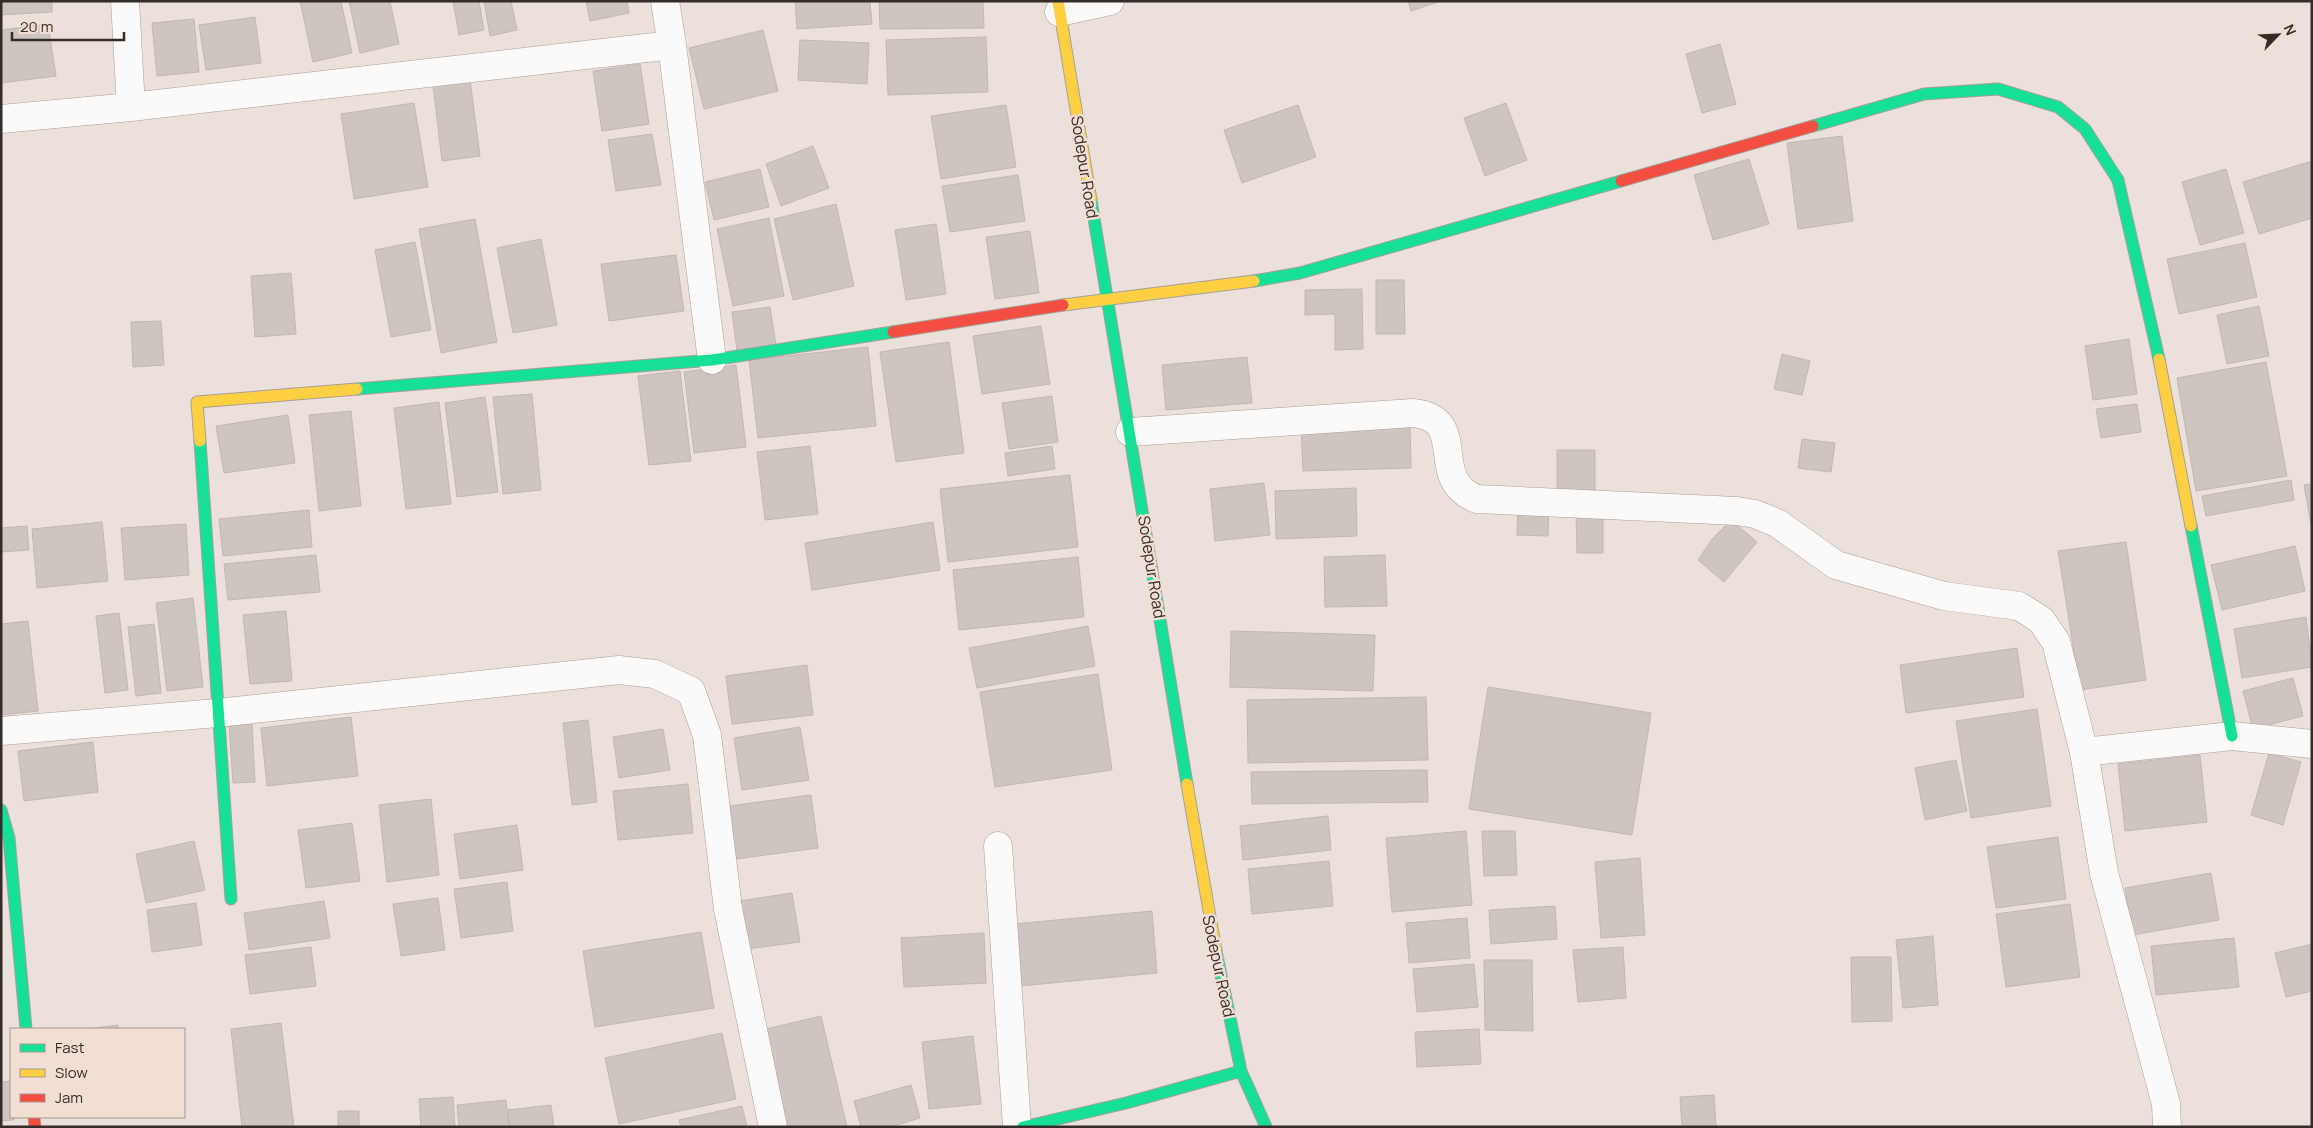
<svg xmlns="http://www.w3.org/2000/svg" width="2313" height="1128" viewBox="0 0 2313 1128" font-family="Manrope,sans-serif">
	<rect width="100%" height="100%" fill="#ebe0da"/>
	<path fill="#cec5c1" stroke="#c1b7b4" d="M 1,1 L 52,1 L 52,12 L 1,15 Z
		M 300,1 L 341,1 L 352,53 L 313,62 Z
		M 349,1 L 390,1 L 399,44 L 360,53 Z
		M 453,1 L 479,1 L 484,30 L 459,35 Z
		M 484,1 L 511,1 L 517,30 L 490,36 Z
		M 586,1 L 627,1 L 629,13 L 590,21 Z
		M 795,1 L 870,1 L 872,24 L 797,29 Z
		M 879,1 L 983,1 L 984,28 L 880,29 Z
		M 1408,1 L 1441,1 L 1411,11 Z
		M 255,17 L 261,63 L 206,70 L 199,25 Z
		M 194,19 L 199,72 L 157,76 L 152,23 Z
		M 48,24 L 56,76 L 1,83 L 1,30 Z
		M 763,30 L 778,91 L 704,109 L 689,48 Z
		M 986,37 L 988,92 L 888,95 L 886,40 Z
		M 800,40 L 869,43 L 867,84 L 798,80 Z
		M 1720,44 L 1736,104 L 1702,113 L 1686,54 Z
		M 640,64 L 649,124 L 602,131 L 593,71 Z
		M 470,80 L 480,156 L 442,161 L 433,85 Z
		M 414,103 L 428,187 L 354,199 L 341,114 Z
		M 1506,103 L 1527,160 L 1485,176 L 1464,118 Z
		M 1006,105 L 1016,167 L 941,179 L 931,116 Z
		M 1298,105 L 1316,157 L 1242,183 L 1224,130 Z
		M 652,134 L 661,185 L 616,191 L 608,140 Z
		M 1842,136 L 1853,221 L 1798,229 L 1787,143 Z
		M 813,146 L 829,188 L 781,206 L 766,164 Z
		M 1749,159 L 1769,224 L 1713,240 L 1694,175 Z
		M 2312,161 L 2312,218 L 2259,234 L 2243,182 Z
		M 760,169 L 769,207 L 714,220 L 705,182 Z
		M 2226,169 L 2244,233 L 2200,245 L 2182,182 Z
		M 1018,175 L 1025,221 L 950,232 L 942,186 Z
		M 836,204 L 854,286 L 793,300 L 774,219 Z
		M 769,218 L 784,296 L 733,306 L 717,229 Z
		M 475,219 L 497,342 L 441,353 L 419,229 Z
		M 936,224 L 946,294 L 906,300 L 895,230 Z
		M 1030,231 L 1039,293 L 995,299 L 986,237 Z
		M 541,239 L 557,325 L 513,333 L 497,248 Z
		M 415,242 L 431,330 L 391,337 L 375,250 Z
		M 2245,243 L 2257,297 L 2179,314 L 2167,259 Z
		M 676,255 L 684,311 L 609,321 L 601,264 Z
		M 291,273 L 296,334 L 255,337 L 251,276 Z
		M 1376,280 L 1404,280 L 1405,334 L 1376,334 Z
		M 1362,289 L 1363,349 L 1335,350 L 1335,314 L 1305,315 L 1305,290 Z
		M 2259,306 L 2269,356 L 2227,364 L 2217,315 Z
		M 770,307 L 776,346 L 737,351 L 732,312 Z
		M 161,321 L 164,365 L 133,367 L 131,322 Z
		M 1041,326 L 1050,384 L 982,394 L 973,336 Z
		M 2129,339 L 2137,394 L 2093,400 L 2085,346 Z
		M 949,342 L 964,453 L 896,462 L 880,352 Z
		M 868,347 L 876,426 L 758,438 L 749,360 Z
		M 1782,354 L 1810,361 L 1802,395 L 1774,389 Z
		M 1247,357 L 1252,403 L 1166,410 L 1162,365 Z
		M 2266,362 L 2287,476 L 2196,491 L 2177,378 Z
		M 736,365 L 746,447 L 694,453 L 684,372 Z
		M 680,371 L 691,461 L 649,465 L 638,376 Z
		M 532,394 L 541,490 L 503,494 L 493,397 Z
		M 1052,396 L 1058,442 L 1009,449 L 1002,403 Z
		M 485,397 L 498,492 L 457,497 L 445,403 Z
		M 439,402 L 451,504 L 406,509 L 394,408 Z
		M 2137,404 L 2141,432 L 2101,438 L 2096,409 Z
		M 351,411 L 361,506 L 319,511 L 309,415 Z
		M 288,415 L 295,463 L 224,473 L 216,426 Z
		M 1410,424 L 1411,468 L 1303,471 L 1301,427 Z
		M 1802,439 L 1835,443 L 1831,472 L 1798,468 Z
		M 810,446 L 818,514 L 765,520 L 757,452 Z
		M 1052,446 L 1055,469 L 1008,476 L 1005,453 Z
		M 1557,450 L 1595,450 L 1595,490 L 1557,490 Z
		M 1070,475 L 1078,547 L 948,562 L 940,489 Z
		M 2291,480 L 2294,500 L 2206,516 L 2202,496 Z
		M 1264,483 L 1270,535 L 1215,541 L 1210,489 Z
		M 2312,484 L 2312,530 L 2304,485 Z
		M 1356,488 L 1357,536 L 1276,539 L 1275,491 Z
		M 1518,506 L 1549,508 L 1548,536 L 1517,535 Z
		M 1603,509 L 1603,553 L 1577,553 L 1576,510 Z
		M 309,510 L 312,547 L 223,556 L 219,519 Z
		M 1731,520 L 1757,542 L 1724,582 L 1698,560 L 1712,539 Z
		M 102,522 L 108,581 L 37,588 L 32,529 Z
		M 933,522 L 940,570 L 812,590 L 805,543 Z
		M 186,524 L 189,575 L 125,580 L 121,528 Z
		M 27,526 L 29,550 L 1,552 L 1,528 Z
		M 2126,542 L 2146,680 L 2080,690 L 2058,551 Z
		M 2295,546 L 2305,591 L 2222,610 L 2211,565 Z
		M 316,555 L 320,592 L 228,600 L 224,564 Z
		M 1385,555 L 1387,606 L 1325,607 L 1324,557 Z
		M 1078,557 L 1084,617 L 959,630 L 953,570 Z
		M 193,598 L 203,687 L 167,691 L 156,603 Z
		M 286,611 L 292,681 L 250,684 L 243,615 Z
		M 119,613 L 128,690 L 105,693 L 96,616 Z
		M 2306,617 L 2312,667 L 2242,678 L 2234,629 Z
		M 28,621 L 38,711 L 1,715 L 1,624 Z
		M 154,624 L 161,693 L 136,696 L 128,627 Z
		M 1088,626 L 1095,666 L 977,688 L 969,648 Z
		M 1231,631 L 1375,635 L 1373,691 L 1230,687 Z
		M 2017,648 L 2024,697 L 1906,713 L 1900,665 Z
		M 807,665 L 813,715 L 732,724 L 726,676 Z
		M 1098,674 L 1112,770 L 995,787 L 980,692 Z
		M 2293,678 L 2303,716 L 2253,729 L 2243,691 Z
		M 1488,687 L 1651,713 L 1632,835 L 1469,809 Z
		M 1426,697 L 1428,760 L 1248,763 L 1247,700 Z
		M 2037,709 L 2051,806 L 1971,818 L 1956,721 Z
		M 351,717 L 358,776 L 267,786 L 261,728 Z
		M 588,720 L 597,802 L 572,805 L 563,723 Z
		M 252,723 L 255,782 L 233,783 L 229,724 Z
		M 800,727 L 809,780 L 742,790 L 734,738 Z
		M 663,729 L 670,770 L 619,778 L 613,737 Z
		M 93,742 L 98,792 L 24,801 L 18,751 Z
		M 2269,753 L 2301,762 L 2283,825 L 2251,815 Z
		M 2200,755 L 2207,822 L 2125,831 L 2118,764 Z
		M 1956,760 L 1967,811 L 1925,820 L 1915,768 Z
		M 1427,770 L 1428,802 L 1252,804 L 1251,772 Z
		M 688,784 L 693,833 L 618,840 L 613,791 Z
		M 811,795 L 818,848 L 736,859 L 729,806 Z
		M 431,799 L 439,875 L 387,882 L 379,805 Z
		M 1328,816 L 1331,850 L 1243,860 L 1240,826 Z
		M 352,823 L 360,881 L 306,888 L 298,830 Z
		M 517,825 L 523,870 L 460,879 L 454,834 Z
		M 1466,831 L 1472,905 L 1392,912 L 1386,838 Z
		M 1482,831 L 1515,831 L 1517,875 L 1484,876 Z
		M 2058,837 L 2066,899 L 1996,908 L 1987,847 Z
		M 194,841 L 205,890 L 146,903 L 136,854 Z
		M 1640,858 L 1645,935 L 1601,938 L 1595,862 Z
		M 1329,861 L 1333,906 L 1252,914 L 1248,869 Z
		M 2211,873 L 2219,920 L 2132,935 L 2125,888 Z
		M 507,882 L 513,931 L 461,938 L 454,889 Z
		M 792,893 L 800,942 L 747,949 L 739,901 Z
		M 438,898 L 445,950 L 401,956 L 393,904 Z
		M 324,901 L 330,938 L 249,950 L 244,913 Z
		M 196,903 L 202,945 L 152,952 L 147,910 Z
		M 2070,904 L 2080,977 L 2006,987 L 1996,914 Z
		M 1555,906 L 1557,939 L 1491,944 L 1489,910 Z
		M 1152,911 L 1157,973 L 1020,986 L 1014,924 Z
		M 1467,918 L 1470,958 L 1409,963 L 1406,923 Z
		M 701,932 L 714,1008 L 595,1027 L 583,951 Z
		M 984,933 L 986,983 L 904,987 L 901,938 Z
		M 1933,936 L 1938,1005 L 1903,1008 L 1896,940 Z
		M 2234,938 L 2239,987 L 2156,995 L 2151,946 Z
		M 2312,944 L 2312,991 L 2286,997 L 2275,953 Z
		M 311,947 L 316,986 L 250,994 L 245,955 Z
		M 1623,947 L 1626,998 L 1578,1002 L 1573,950 Z
		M 1851,957 L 1891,957 L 1892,1021 L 1852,1022 Z
		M 1484,960 L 1532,960 L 1533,1031 L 1485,1030 Z
		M 1474,964 L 1478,1007 L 1417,1012 L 1413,969 Z
		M 821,1016 L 847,1127 L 785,1127 L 762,1030 Z
		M 281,1023 L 294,1127 L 242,1127 L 231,1029 Z
		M 118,1025 L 118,1029 L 88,1029 Z
		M 1479,1029 L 1481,1064 L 1417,1067 L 1415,1032 Z
		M 722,1033 L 736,1099 L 619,1124 L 605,1058 Z
		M 973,1036 L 981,1104 L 929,1109 L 922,1042 Z
		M 11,1081 L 11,1117 L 14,1117 L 14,1120 L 1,1121 L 1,1082 Z
		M 911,1085 L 920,1118 L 890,1127 L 861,1127 L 854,1101 Z
		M 1714,1095 L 1716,1127 L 1682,1127 L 1680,1097 Z
		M 453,1097 L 455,1127 L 421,1127 L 419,1099 Z
		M 506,1100 L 509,1127 L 459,1127 L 457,1105 Z
		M 551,1105 L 554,1127 L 510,1127 L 508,1110 Z
		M 742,1106 L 747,1127 L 681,1127 L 679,1120 Z
		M 338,1111 L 359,1111 L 359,1127 L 338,1127 Z"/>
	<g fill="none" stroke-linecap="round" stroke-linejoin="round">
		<defs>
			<path id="street" d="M 125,1 L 131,107
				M 665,1 L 672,45
				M 1059,12 L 1110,1
				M 1,119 L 131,107 L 672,45 L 712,360
				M 1130,432 L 1413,413 C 1472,419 1425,479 1477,499 L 1737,511 L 1755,514 L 1777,523 L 1836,565 L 1944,596 L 2019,606 L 2041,620 L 2056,642 L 2084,752
				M 1,731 L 217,713 L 619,670 L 655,674 L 691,691 L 707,735 L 728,909 L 773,1127
				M 998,846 L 1017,1127
				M 2167,1127 L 2166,1104 L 2104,873 L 2084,752 L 2232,736 L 2312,744"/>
			<path id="fast" d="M 1813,126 L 1924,94 L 1998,89 L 2058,107 L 2085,129 L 2118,180 L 2159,359
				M 1091,200 L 1187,784
				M 1254,281 L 1300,273 L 1621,181
				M 357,389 L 712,360 L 893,332
				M 200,441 L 231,899
				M 2191,526 L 2232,736
				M 1,810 L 9,838 L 26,1029
				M 1216,951 L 1241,1071 L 1266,1127
				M 1023,1127 L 1126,1103 L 1241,1071"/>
			<path id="slow" d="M 1058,1 L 1091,200
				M 1063,305 L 1254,281
				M 2159,359 L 2191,526
				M 200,441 L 197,402 L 357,389
				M 1187,784 L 1216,951"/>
			<path id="jam" d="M 1621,181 L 1813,126
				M 893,332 L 1063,305
				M 34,1117 L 35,1127"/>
		</defs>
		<use href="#street" stroke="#a79f9a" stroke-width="29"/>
		<use href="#fast" stroke="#a79f9a" stroke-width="13"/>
		<use href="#slow" stroke="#a79f9a" stroke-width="13"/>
		<use href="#jam" stroke="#a79f9a" stroke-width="13"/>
		<use href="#street" stroke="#fcfaf9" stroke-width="28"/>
		<use href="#fast" stroke="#16e098" stroke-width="11"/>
		<use href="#slow" stroke="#ffcf43" stroke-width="11"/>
		<use href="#jam" stroke="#f24e42" stroke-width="11"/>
	</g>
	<g text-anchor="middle" stroke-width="5" stroke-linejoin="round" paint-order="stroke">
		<g font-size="16" fill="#332c28" stroke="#f2ded3">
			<text transform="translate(1085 167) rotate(81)" y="6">Sodepur Road</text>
			<text transform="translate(1152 567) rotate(81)" y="6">Sodepur Road</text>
			<text transform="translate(1219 966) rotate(78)" y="6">Sodepur Road</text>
		</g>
	</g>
	<rect width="2313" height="1128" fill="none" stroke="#332c28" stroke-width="5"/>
	<rect x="10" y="1028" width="175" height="90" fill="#f2ded3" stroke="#a6978f"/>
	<rect x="20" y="1044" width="25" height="8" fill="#16e098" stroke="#a6978f"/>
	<text x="55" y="1053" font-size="15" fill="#332c28">Fast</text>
	<rect x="20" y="1069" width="25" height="8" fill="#ffcf43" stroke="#a6978f"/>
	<text x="55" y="1078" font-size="15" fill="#332c28">Slow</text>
	<rect x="20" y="1094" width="25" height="8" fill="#f24e42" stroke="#a6978f"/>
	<text x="55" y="1103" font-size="15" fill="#332c28">Jam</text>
	<g transform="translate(2278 35) rotate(66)" stroke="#f2ded3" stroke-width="4" paint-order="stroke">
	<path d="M0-4L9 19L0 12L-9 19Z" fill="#332c28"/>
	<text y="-8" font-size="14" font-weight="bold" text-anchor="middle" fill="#332c28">N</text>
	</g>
	<path d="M12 32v8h112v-8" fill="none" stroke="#332c28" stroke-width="2.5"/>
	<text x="20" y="32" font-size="15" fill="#332c28" stroke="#f2ded3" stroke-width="4" paint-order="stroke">20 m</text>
</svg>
